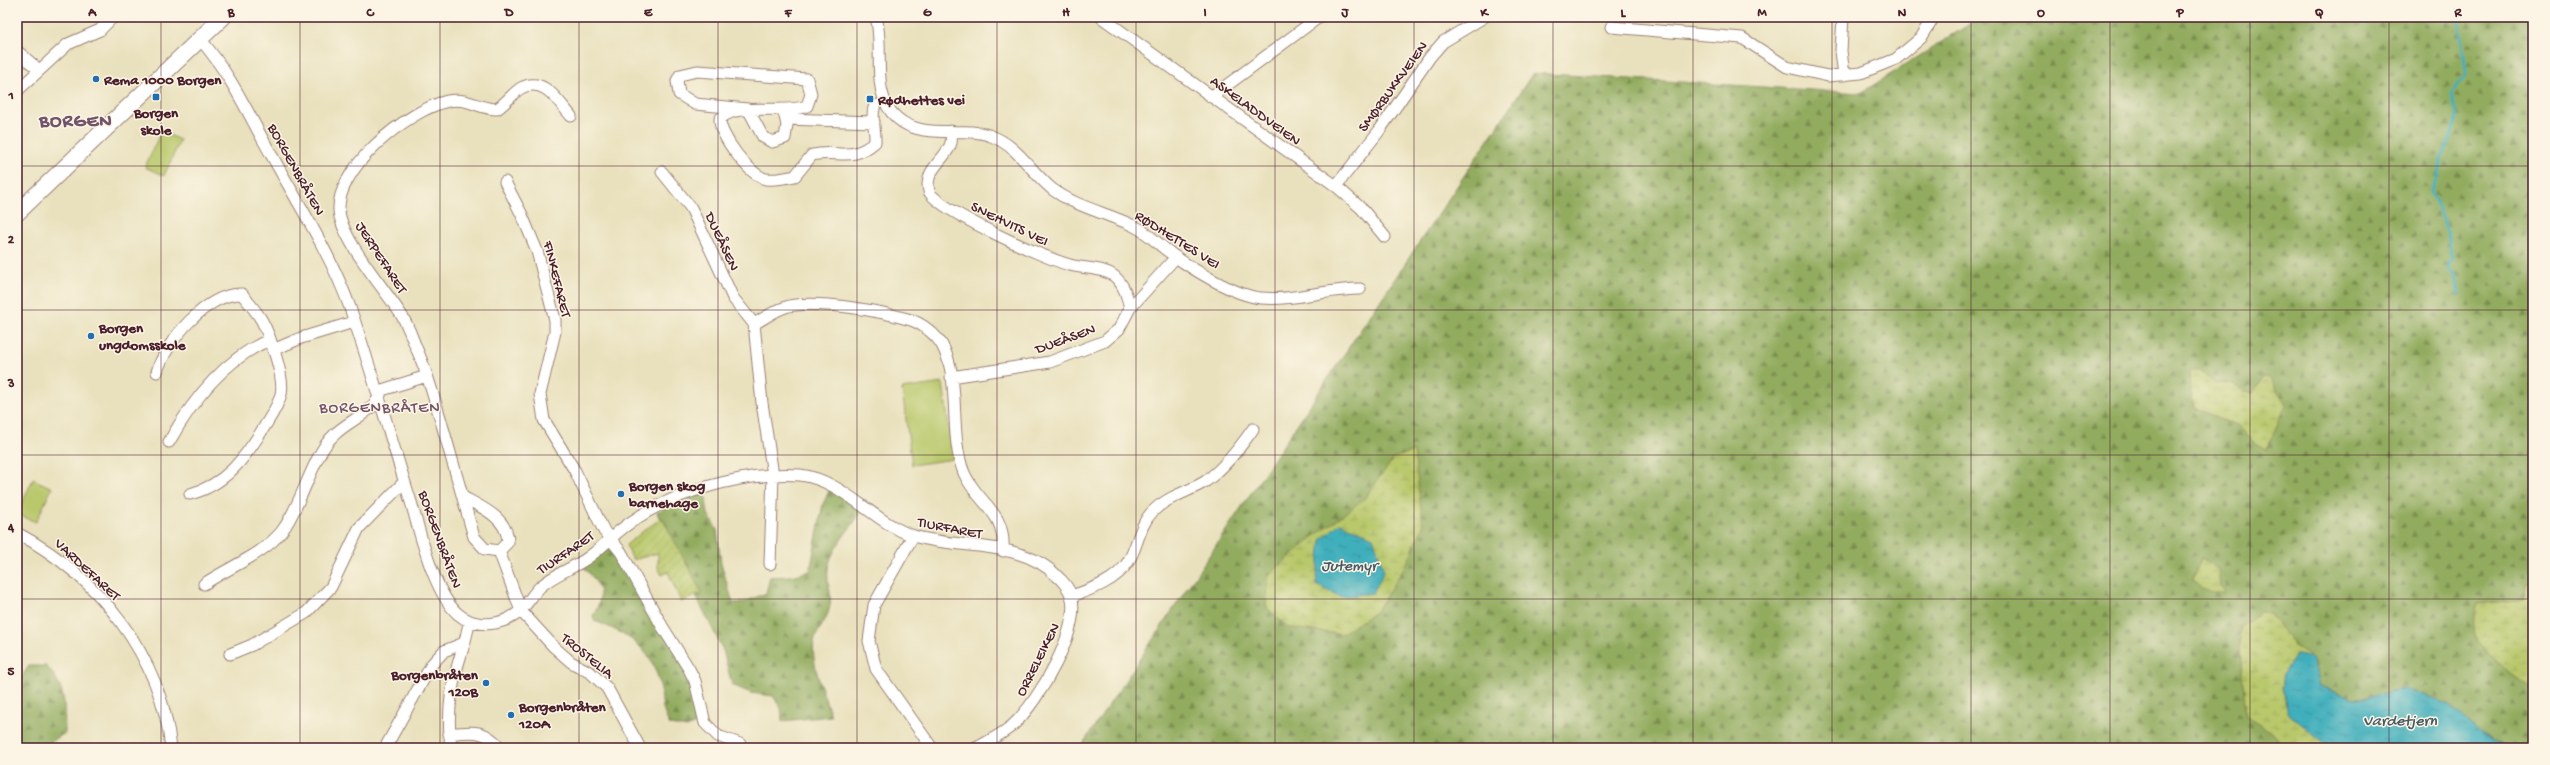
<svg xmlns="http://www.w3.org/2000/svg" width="2550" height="765" viewBox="0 0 2550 765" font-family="'Gochi Hand',sans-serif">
	<defs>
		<pattern id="forest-firs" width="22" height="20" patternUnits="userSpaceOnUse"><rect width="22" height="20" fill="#92ac5f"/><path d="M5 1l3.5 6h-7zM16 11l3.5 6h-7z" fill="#798b4f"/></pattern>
		<pattern id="wetland-marsh" width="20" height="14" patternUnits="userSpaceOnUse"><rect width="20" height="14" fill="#b8c86b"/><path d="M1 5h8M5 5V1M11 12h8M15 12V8" fill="none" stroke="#a0ab5d"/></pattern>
		<pattern id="garden-furrows" width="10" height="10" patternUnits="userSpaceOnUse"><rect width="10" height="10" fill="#b8c86b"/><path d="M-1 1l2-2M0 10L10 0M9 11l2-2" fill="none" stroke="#a0ab5d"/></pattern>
		<pattern id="water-ripples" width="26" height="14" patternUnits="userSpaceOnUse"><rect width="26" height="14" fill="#40afbc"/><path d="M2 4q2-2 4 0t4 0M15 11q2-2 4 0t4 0" fill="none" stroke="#388e99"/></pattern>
	</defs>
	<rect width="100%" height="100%" fill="#fcf5e5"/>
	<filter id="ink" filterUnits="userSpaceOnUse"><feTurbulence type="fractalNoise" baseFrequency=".025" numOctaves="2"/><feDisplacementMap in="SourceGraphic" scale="8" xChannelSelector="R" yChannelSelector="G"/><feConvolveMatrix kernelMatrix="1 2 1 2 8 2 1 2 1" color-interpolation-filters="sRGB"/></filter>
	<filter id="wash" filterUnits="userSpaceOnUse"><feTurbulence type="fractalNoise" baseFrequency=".012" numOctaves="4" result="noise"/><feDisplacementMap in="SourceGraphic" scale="16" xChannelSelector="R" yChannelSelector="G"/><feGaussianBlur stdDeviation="0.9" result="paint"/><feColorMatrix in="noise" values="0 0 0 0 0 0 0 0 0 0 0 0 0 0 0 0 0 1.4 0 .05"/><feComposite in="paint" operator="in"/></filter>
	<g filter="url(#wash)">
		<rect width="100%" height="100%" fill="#e9e1bd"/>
		<path fill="url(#forest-firs)" stroke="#6e6645" fill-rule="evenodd" d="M 1981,17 L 2533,17 L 2533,582 L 2526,584 L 2525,599 L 2478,604 L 2492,657 L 2533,691 L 2533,748 L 2509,748 L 2482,735 L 2448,703 L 2403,689 L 2353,699 L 2320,686 L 2312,657 L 2294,646 L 2270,613 L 2241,627 L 2240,649 L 2246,716 C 2261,724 2275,731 2282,748 L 1080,748 L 1533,73 L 1861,93 ZM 2200,370 L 2215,384 L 2231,382 L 2245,393 L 2253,393 L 2263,377 L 2254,442 L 2239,427 L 2195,408 Z
			M 830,489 L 862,511 C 851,528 831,548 828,569 C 826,581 832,592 830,605 C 828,618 820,627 815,638 C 808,657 825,697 831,716 L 782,721 L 781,708 L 773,696 L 751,693 L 732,685 L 723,650 L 666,536 L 657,512 L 705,492 L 708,514 L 717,530 L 721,564 L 733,603 L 745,602 L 766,593 L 770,577 L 791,576 L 810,571 L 823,504 Z
			M 608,548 L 617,550 L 691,678 L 701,721 L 687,728 L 670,725 C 659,706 664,700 659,681 C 650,646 627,634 595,621 L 593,616 C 607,592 599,584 582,565 Z
			M 29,666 L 46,666 C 67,687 64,705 65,733 L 41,748 L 17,748 L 17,684 Z"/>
		<path fill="url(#wetland-marsh)" stroke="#81744b" d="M 2190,370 L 2200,370 L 2215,384 L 2231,382 L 2245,392 L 2253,393 L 2263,377 L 2269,378 L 2286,404 L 2267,449 L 2254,442 L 2239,427 L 2195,408 L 2191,394 Z
			M 1414,451 L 1423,526 L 1407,563 L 1376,612 L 1341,634 L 1289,628 L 1266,607 L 1269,575 L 1312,538 L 1364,499 L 1394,458 Z
			M 2202,559 L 2218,569 L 2220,586 L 2224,590 L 2224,594 C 2208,589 2202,594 2191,579 Z
			M 2533,582 L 2533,691 C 2520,680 2481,652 2477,637 C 2473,626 2475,615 2478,604 L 2525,599 L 2526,584 Z
			M 2260,611 L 2270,612 L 2294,646 L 2312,657 L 2297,654 L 2283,674 L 2281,689 L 2289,714 L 2325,743 L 2338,748 L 2282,748 C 2275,731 2261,725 2246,716 L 2240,649 L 2241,627 Z"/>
		<path fill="url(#garden-furrows)" stroke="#81744b" d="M 662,518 L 702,593 L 681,602 L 668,572 L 662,575 L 658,568 L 658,553 L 633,560 L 626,545 L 647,528 Z"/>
		<path fill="#b8c86b" stroke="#81744b" d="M 161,131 L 180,140 L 164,176 L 145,167 Z
			M 943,383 L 953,459 L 912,465 L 902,389 Z
			M 33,479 L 52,488 L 36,522 L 17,514 Z"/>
		<path fill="url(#water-ripples)" stroke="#456774" d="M 1340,523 L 1373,537 L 1384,571 L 1373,593 L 1341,597 L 1316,585 L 1321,540 Z
			M 2297,654 L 2312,657 L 2320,686 L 2353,699 L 2403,689 L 2448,703 L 2482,735 L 2509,748 L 2338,748 L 2325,743 L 2289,714 L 2281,689 L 2283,674 Z"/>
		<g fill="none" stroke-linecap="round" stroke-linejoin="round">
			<path stroke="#40afbc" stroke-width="3" d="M 2458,17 C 2460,37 2465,55 2466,76 L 2456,86 L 2452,95 L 2457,115 L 2431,194 C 2438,204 2442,217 2446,229 C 2450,239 2446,246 2452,257 L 2449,269 L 2456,276 L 2459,295"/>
		</g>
	</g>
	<g filter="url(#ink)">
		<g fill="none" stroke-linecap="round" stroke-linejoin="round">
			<defs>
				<path id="street" d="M 876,17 C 885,49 869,94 897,118 C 923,141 961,125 991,136 C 1017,145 1031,172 1052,189 C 1076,207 1107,213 1134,226 C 1147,232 1158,244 1169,252 C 1190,268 1235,296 1261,298 C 1294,301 1327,289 1360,289
					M 1101,17 L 1336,186 L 1362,209 L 1385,237
					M 1843,17 L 1841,51 L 1844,75
					M 1611,27 L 1742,38 L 1787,67 L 1828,76 L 1861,73 L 1896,59 L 1921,38 L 1934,17
					M 200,39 C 231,74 249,116 272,156 C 299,205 330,253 349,305 C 372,370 390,437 411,502 C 420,533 434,593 458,614 C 472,626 492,626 508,619 C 524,612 529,598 540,587 C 553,575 571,569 586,559 C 595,553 601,547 609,540 C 629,521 655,506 680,496 C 716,482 762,472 800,475 C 844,480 873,523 914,536 C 960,550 1022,539 1058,577 C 1063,581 1069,589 1071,595 C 1082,628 1038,702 1014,724 C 1003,734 989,741 976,748
					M 17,51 L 39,70
					M 17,91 L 68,44 L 100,30 L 113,17
					M 1211,97 L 1319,17
					M 748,109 L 695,104 L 679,94 L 677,81 L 680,75 L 697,71 L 807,79 L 811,94 L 807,106 C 782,115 738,101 720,119 C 719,135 750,176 766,179 C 775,180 786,178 795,176 L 812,155 C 839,149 851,163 875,142 C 876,129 870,116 875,105
					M 748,109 L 763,137 L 772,142 L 785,138 L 787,125 L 784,112
					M 571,116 C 558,101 544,76 521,88 C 513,93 506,103 497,109 C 478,109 469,97 448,101 C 409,109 329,172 340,217 C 348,248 385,289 402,316 C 409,327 413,341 418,352 C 428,375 434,398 441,421 C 452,460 463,498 474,537 L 485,549 L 499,551 L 521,611 L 554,647 L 571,662 L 591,673 L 607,688 L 640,748
					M 786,119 L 874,122
					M 951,131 C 951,135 952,140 951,143 C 946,160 923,170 929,191 C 935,209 1048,260 1070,265 C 1084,269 1101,267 1114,276 C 1124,284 1127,296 1130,308
					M 662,172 L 691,208 L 733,298 L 754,324 L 762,403 L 773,475 L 770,564
					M 505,182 L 522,215 L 537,251 L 555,320 L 555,332 L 540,394 L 544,420 L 575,471 L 604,531 L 621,552 L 662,626 L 689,669 L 695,681 L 705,723 L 718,736 L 740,744
					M 1336,186 L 1379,131 L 1430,57 L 1443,42 L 1484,17
					M 754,324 C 765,318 776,309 789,306 C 819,300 881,311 911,320 C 923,324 936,335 942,345 C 962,381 948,433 964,473 C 978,505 1006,510 1003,551
					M 273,350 L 301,338 L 354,322
					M 157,372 C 166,341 207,293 242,294 C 249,303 257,312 262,321 C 270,336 285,378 281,394 C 278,407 269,419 263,429 C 244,459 225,485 190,494
					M 951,377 L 1050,362 L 1105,341 L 1119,329 L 1130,308 L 1176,257
					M 169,442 C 192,401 225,359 269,340
					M 463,497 C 481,507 508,518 508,542 L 499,551
					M 17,533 C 98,576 161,655 171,748
					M 913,536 L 874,605 L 869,641 L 876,669 L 932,748
					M 204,584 C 229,567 263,555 282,531 C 302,505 313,454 334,435 C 350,419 375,413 382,390 L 427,376
					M 1072,596 C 1092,589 1116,581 1128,562 C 1138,546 1139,525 1153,511 C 1168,496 1189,492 1206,481 C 1225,467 1239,449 1253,429
					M 230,654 L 252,645 L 306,613 L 331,587 L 359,528 L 404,482
					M 449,734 C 473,731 484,729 501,748
					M 385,748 L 432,664 L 444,651 L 464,643
					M 451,748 C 448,723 449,697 456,672 C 460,655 467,639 469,622"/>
				<path id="secondary" d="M 17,213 L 223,17"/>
			</defs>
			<use href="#street" stroke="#9a8074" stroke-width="13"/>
			<use href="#secondary" stroke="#9a8074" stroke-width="18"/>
			<use href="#street" stroke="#fff" stroke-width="11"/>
			<use href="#secondary" stroke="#fff" stroke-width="16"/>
		</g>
	</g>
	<path fill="none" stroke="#4a1f2b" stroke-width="1" stroke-opacity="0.55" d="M 161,17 L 161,748M 300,17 L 300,748M 440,17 L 440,748M 579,17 L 579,748M 718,17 L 718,748M 857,17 L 857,748M 997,17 L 997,748M 1136,17 L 1136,748M 1275,17 L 1275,748M 1414,17 L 1414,748M 1553,17 L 1553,748M 1693,17 L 1693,748M 1832,17 L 1832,748M 1971,17 L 1971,748M 2110,17 L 2110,748M 2250,17 L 2250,748M 2389,17 L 2389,748M 17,166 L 2533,166M 17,310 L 2533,310M 17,455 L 2533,455M 17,599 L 2533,599"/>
	<g fill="#1f6fb2" stroke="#fcf5e5" stroke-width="1.5">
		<circle cx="96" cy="79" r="4"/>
		<rect x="152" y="93" width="8" height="8" rx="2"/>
		<rect x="866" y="95" width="8" height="8" rx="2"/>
		<circle cx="91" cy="336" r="4"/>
		<circle cx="621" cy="494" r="4"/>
		<circle cx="486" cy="683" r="4"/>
		<circle cx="511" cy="715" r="4"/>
	</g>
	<g text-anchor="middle" stroke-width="3" stroke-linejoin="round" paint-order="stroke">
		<g font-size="15" font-weight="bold" fill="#4a1f2b" stroke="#fcf5e5" text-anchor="start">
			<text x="104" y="84">Rema 1000 Borgen</text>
			<text x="878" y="104">Rødhettes vei</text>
			<text x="156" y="117" text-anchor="middle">Borgen<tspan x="156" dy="17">skole</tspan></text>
			<text x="99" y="332">Borgen<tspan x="99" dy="17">ungdomsskole</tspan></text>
			<text x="629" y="490">Borgen skog<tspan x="629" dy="17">barnehage</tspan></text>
			<text x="478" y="679" text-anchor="end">Borgenbråten<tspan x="478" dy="17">120B</tspan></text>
			<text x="519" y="711">Borgenbråten<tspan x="519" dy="17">120A</tspan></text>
		</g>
		<g font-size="15" fill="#4a1f2b" stroke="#fcf5e5">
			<text transform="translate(1392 86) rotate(-54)" y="5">SMØRBUKKVEIEN</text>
			<text transform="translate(1256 110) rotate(36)" y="5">ASKELADDVEIEN</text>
			<text transform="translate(297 169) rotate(61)" y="5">BORGENBRÅTEN</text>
			<text transform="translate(1010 223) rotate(26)" y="5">SNEHVITS VEI</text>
			<text transform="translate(1178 239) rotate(32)" y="5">RØDHETTES VEI</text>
			<text transform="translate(723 241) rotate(65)" y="5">DUEÅSEN</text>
			<text transform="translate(382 257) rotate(57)" y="5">JERPEFARET</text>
			<text transform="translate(558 279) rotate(76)" y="5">FINKEFARET</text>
			<text transform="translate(1065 338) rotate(-20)" y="5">DUEÅSEN</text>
			<text transform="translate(950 527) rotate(11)" y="5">TIURFARET</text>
			<text transform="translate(441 539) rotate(70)" y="5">BORGENBRÅTEN</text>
			<text transform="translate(565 552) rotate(-34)" y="5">TIURFARET</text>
			<text transform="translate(88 569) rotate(43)" y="5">VARDEFARET</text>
			<text transform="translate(588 655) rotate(39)" y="5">TROSTELIA</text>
			<text transform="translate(1037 659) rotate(-63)" y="5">ORRELEIKEN</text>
		</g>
		<g font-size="16" letter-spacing="1" fill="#71536a" stroke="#fcf5e5">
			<text x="380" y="412">BORGENBRÅTEN</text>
		</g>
		<g font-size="16" font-style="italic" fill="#465965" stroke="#fcf5e5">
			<text x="1349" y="570">Jutemyr</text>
			<text x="2400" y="725">Vardetjern</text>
		</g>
		<g font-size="19" font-weight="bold" letter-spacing="1" fill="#71536a" stroke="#fcf5e5">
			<text x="76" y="126">BORGEN</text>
		</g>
	</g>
	<rect width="2550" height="765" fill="none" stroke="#fcf5e5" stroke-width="44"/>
	<rect x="22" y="22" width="2506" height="721" fill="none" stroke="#4a1f2b" stroke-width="1.5"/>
	<g font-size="13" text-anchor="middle" font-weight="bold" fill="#4a1f2b">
		<text x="92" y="16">A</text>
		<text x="231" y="16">B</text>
		<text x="370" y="16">C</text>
		<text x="509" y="16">D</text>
		<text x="648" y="16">E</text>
		<text x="788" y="16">F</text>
		<text x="927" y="16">G</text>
		<text x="1066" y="16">H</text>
		<text x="1205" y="16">I</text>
		<text x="1345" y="16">J</text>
		<text x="1484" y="16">K</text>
		<text x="1623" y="16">L</text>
		<text x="1762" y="16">M</text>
		<text x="1902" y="16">N</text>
		<text x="2041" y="16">O</text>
		<text x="2180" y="16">P</text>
		<text x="2319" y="16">Q</text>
		<text x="2458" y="16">R</text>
		<text x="11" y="99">1</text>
		<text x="11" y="243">2</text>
		<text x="11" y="387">3</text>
		<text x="11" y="531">4</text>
		<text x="11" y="675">5</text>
	</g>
</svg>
